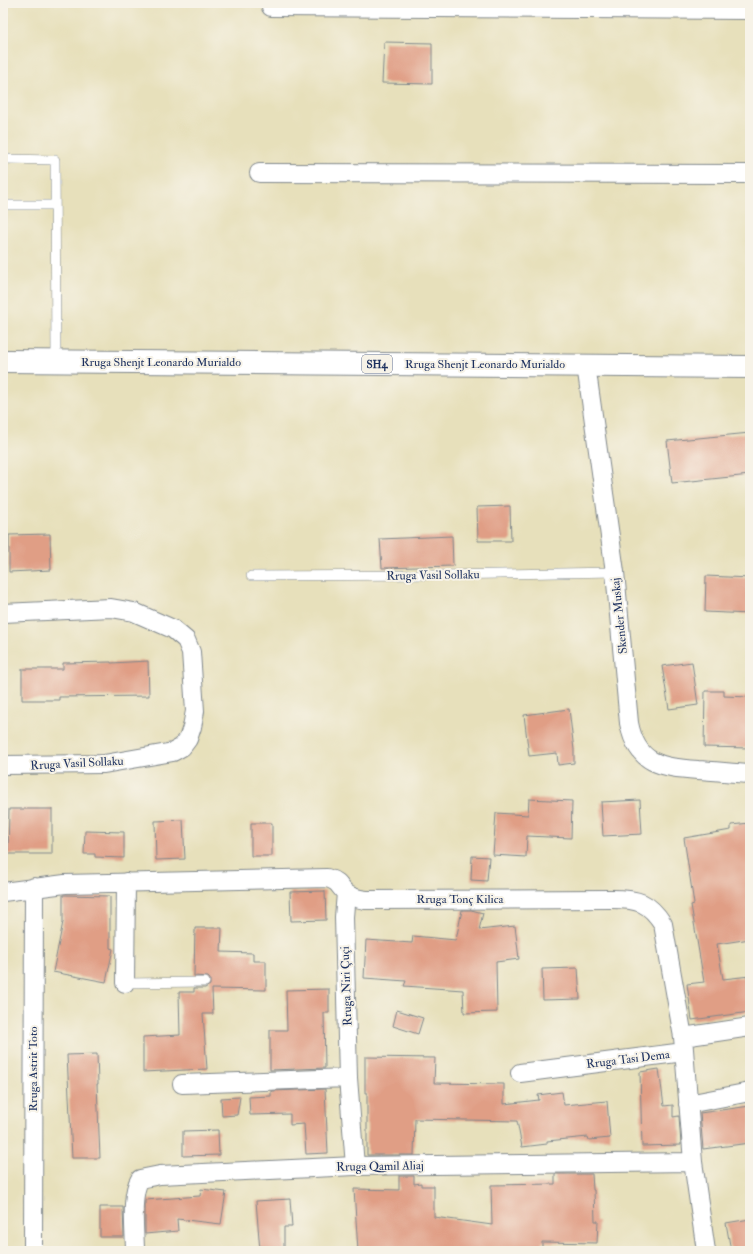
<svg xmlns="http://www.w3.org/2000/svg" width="753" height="1254" viewBox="0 0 753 1254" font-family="'IM FELL Double Pica',serif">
	<rect width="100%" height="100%" fill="#f7f3e8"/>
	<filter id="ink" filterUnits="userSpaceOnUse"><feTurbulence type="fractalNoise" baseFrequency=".025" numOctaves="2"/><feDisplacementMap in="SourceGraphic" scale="8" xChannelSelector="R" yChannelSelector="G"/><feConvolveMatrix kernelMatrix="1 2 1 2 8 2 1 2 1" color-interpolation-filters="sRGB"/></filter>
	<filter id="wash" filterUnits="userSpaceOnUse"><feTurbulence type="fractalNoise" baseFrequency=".012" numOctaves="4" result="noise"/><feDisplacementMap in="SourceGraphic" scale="16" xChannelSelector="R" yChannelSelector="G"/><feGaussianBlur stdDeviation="0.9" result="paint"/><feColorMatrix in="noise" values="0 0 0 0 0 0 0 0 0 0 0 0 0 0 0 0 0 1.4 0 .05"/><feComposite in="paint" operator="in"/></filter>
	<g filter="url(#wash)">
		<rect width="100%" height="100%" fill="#e7e0bb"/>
		<g id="blocks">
			<path fill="#e09e85" d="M 384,42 L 432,43 L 432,84 L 382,83 Z
				M 750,433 L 750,475 L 672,483 L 667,441 Z
				M 510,506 L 511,541 L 478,541 L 477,507 Z
				M 50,534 L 51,570 L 9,572 L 9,535 Z
				M 452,536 L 453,566 L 382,568 L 380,539 Z
				M 706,576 L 750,578 L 750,614 L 705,612 Z
				M 148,661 L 149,696 L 59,697 L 59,700 L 22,700 L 22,669 L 63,669 L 63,663 L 111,662 L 111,663 Z
				M 692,662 L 698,705 L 669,709 L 662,666 Z
				M 705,691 L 724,691 L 724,696 L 750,697 L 750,748 L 704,747 Z
				M 569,709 L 574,750 L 574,763 L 558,765 L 557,753 L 529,756 L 524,715 Z
				M 529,799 L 572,801 L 571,838 L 527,836 L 526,857 L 493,855 L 496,813 L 528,815 Z
				M 640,800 L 642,834 L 603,836 L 601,802 Z
				M 9,809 L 52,809 L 52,854 L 8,854 Z
				M 183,820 L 185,859 L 156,860 L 155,821 Z
				M 251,823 L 272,823 L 272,856 L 251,856 Z
				M 750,823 L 750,939 L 717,944 L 723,979 L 750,976 L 750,1012 L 692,1020 L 687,984 L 704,982 L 691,905 L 694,904 L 684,838 L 731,830 L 731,825 Z
				M 85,831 L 124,832 L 124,858 L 95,857 L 95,854 L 84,854 Z
				M 472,856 L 489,857 L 487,881 L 471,880 Z
				M 325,891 L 326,920 L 291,921 L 290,892 Z
				M 63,895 L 110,896 L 110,948 L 113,949 L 106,982 L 53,972 L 63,922 Z
				M 462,910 L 471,910 L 483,913 L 479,930 L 515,926 L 519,959 L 496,962 L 497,1012 L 464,1013 L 463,990 L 404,986 L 406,981 L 364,978 L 366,940 L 412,943 L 413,936 L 456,940 Z
				M 195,928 L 222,928 L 221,952 L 253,953 L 253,961 L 266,961 L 266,990 L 212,989 L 213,1014 L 203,1014 L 207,1069 L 143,1072 L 143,1037 L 180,1035 L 179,992 L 194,992 L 194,988 L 205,988 L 210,985 L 210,979 L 208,977 L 194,976 Z
				M 578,968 L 580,999 L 543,1000 L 542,969 Z
				M 329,989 L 329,1013 L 324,1013 L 325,1068 L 270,1070 L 270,1030 L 287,1030 L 286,990 Z
				M 397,1010 L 423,1018 L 418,1034 L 393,1026 Z
				M 97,1054 L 98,1084 L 97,1084 L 100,1158 L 72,1158 L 67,1055 Z
				M 365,1057 L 435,1058 L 434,1083 L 504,1084 L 504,1104 L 539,1100 L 538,1095 L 562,1092 L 564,1105 L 607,1101 L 610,1138 L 589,1140 L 588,1137 L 547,1141 L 547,1144 L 522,1147 L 517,1121 L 415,1119 L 414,1155 L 367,1155 L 367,1093 L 365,1093 Z
				M 659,1069 L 664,1106 L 673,1105 L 673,1117 L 679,1116 L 681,1145 L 642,1146 L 640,1072 Z
				M 325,1089 L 328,1153 L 306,1154 L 304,1124 L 290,1125 L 290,1114 L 250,1115 L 249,1097 L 271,1096 L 271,1091 Z
				M 240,1097 L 237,1115 L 222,1116 L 221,1098 Z
				M 750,1106 L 750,1143 L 703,1149 L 700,1113 Z
				M 218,1130 L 219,1155 L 183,1156 L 183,1131 Z
				M 555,1174 L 592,1174 L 593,1190 L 594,1190 L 595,1221 L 598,1221 L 597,1243 L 542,1242 L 542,1250 L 358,1251 L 354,1189 L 399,1190 L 399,1176 L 414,1176 L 414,1184 L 421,1183 L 421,1186 L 434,1186 L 434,1217 L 492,1225 L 491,1185 L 555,1184 Z
				M 201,1189 L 226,1192 L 221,1224 L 177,1219 L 178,1231 L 145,1234 L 145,1200 L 200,1196 Z
				M 290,1199 L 292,1227 L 284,1227 L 284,1251 L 260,1251 L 256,1201 Z
				M 100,1207 L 123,1207 L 124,1237 L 100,1237 Z
				M 750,1219 L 750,1251 L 731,1251 L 726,1223 Z"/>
		</g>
	</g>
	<g filter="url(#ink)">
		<use href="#blocks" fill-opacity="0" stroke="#81888c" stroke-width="1"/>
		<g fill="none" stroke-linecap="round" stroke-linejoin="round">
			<defs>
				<path id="lane" d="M 3,159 L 55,160 L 56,361
					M 3,205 L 55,205
					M 251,576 L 442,575 L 615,572
					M 125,983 L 205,982"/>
				<path id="street" d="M 271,7 L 750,10
					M 259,173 L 750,174
					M 586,365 L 615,572 L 629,723 C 637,765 661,767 698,770 C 715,771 733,773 750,774
					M 3,613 L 111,608 L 134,612 L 173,629 L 186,640 L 191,652 L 195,711 L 192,727 L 188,739 L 182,747 L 173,752 L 104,764 L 3,765
					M 3,892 L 65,884 L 327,878 C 341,882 338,887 347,894 C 353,898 359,899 366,900 L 612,899 C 638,899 649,902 663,924 L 683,1037 L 693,1162 L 706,1251
					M 346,893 L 344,917 L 348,1078 L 355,1166
					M 125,983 L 126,882
					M 683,1037 L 750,1027
					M 520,1073 L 684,1052
					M 182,1084 L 348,1078
					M 688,1104 L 750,1092
					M 33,1251 L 34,887
					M 135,1251 C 135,1232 130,1195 140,1179 L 160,1175 L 355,1166 L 693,1162"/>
				<path id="primary" d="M 3,361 L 750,367"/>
			</defs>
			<use href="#lane" stroke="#81888c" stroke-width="10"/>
			<use href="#street" stroke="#81888c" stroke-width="20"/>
			<use href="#primary" stroke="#81888c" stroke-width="24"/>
			<use href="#lane" stroke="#fff" stroke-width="9"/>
			<use href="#street" stroke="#fff" stroke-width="18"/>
			<use href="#primary" stroke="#fff" stroke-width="22"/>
		</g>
	</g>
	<g text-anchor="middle" stroke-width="4" stroke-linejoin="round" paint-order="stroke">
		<rect fill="#f7f3e8" stroke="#5d6a87" stroke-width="1" x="362" y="355" width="30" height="18" rx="3"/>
		<g font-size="11" font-weight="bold" fill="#1b2f5e">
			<text x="377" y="368">SH4</text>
		</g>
		<g font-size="12" fill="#1b2f5e" stroke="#f7f3e8">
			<text x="161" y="366">Rruga Shenjt Leonardo Murialdo</text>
			<text x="485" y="368">Rruga Shenjt Leonardo Murialdo</text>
			<text transform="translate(433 575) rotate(-1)" y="4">Rruga Vasil Sollaku</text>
			<text transform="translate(619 616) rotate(-96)" y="4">Skender Muskaj</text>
			<text transform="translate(77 763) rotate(-3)" y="4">Rruga Vasil Sollaku</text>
			<text x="460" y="903">Rruga Tonç Kilica</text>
			<text transform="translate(346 986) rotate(-92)" y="4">Rruga Niri Çuçi</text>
			<text transform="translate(628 1059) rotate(-7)" y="4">Rruga Tasi Dema</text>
			<text transform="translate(33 1069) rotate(-90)" y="4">Rruga Astrit Toto</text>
			<text transform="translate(380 1166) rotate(-1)" y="4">Rruga Qamil Aliaj</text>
		</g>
	</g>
	<rect width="753" height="1254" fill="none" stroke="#f7f3e8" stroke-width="16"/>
</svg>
